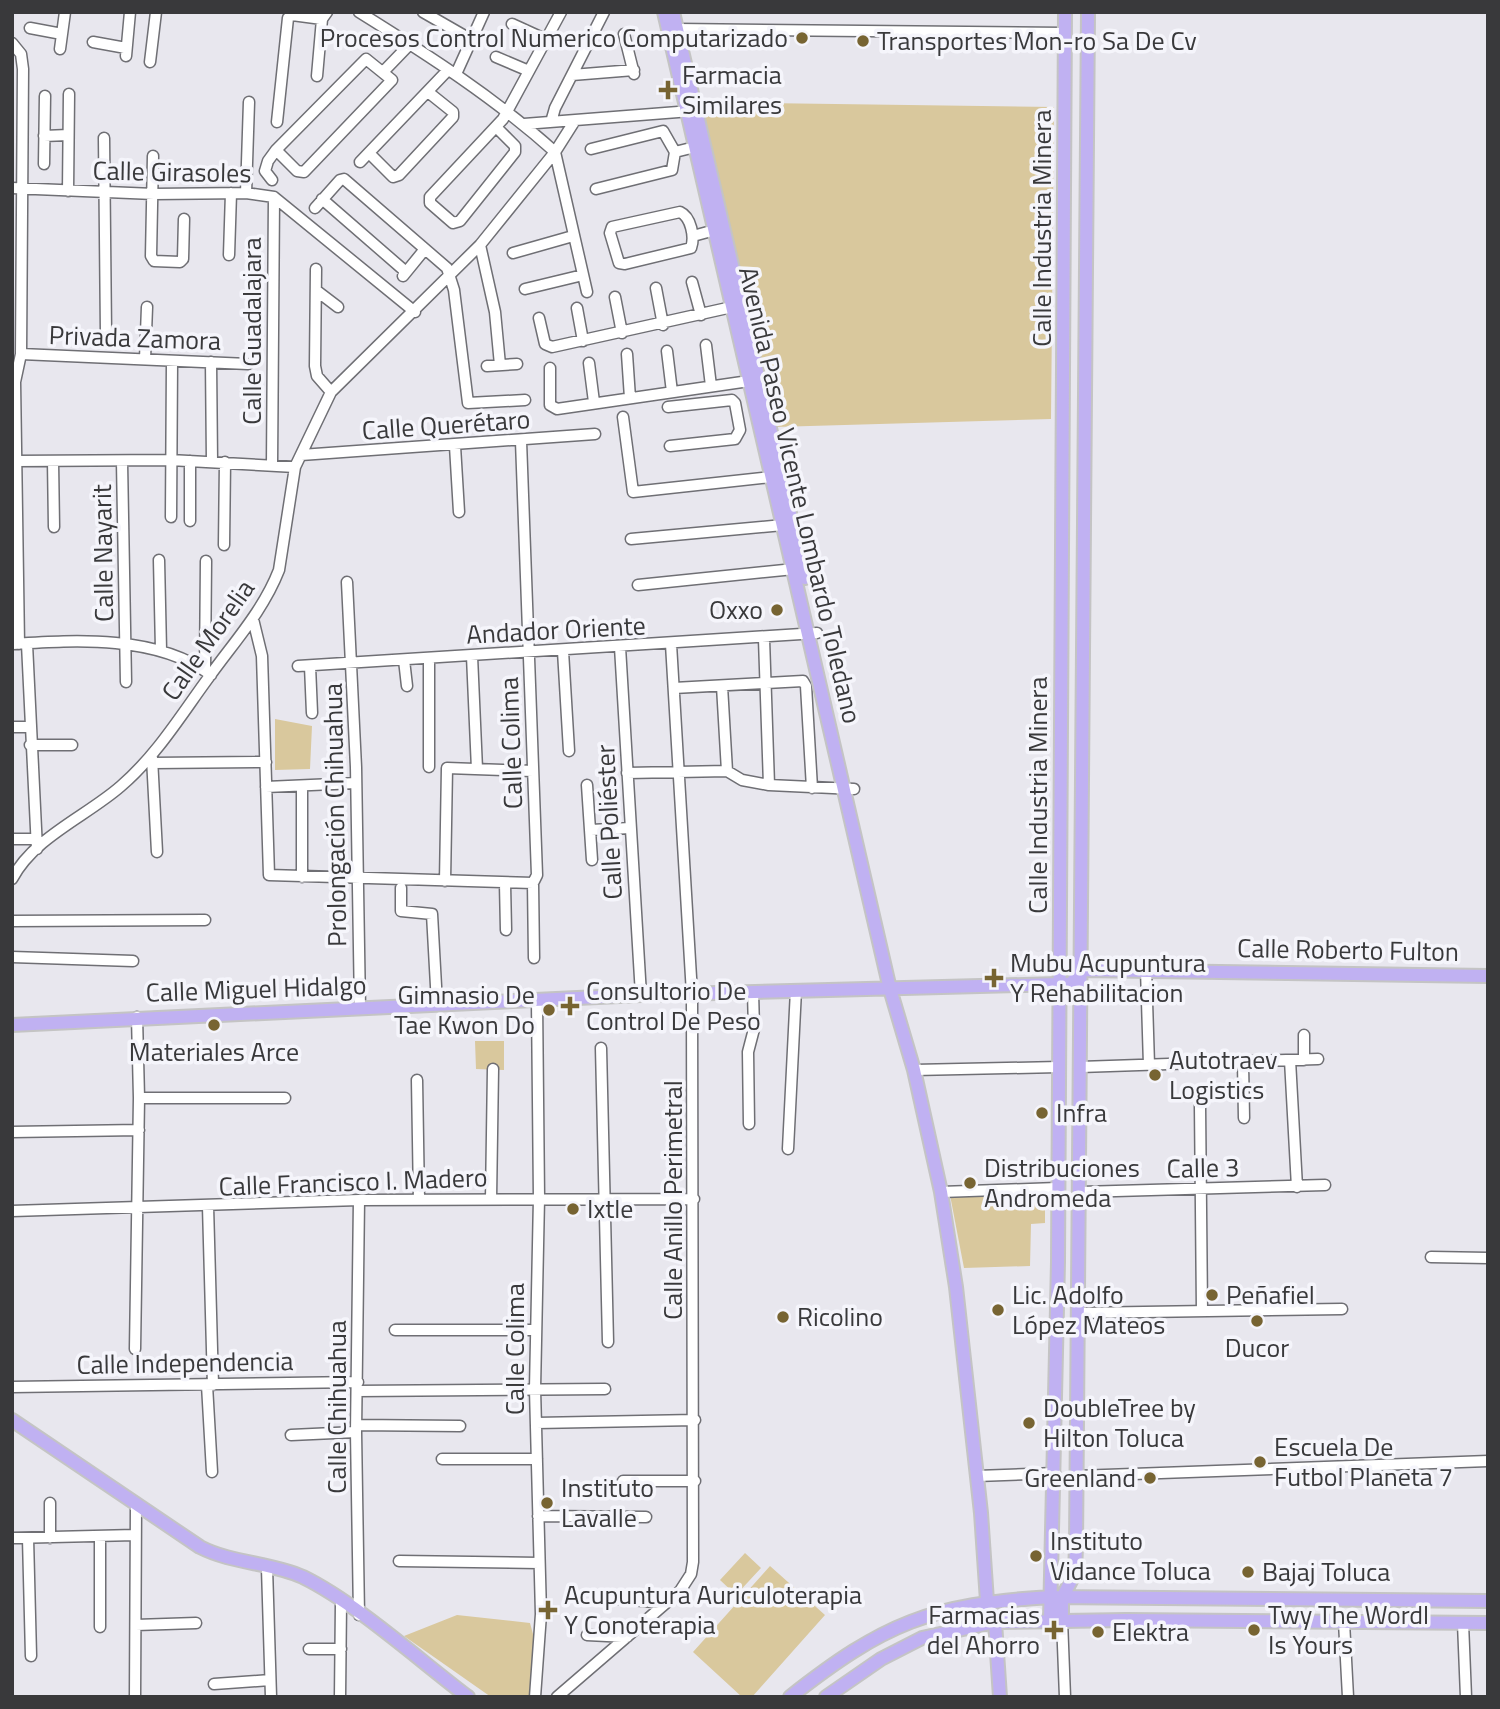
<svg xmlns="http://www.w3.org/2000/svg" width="1500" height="1709" viewBox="0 0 1500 1709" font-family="'Titillium Web',sans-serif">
	<rect width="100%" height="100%" fill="#e8e7ee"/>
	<path fill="#d9c89d" d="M 700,102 L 1054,107 L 1051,419 L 775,427 Z
		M 275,719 L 312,726 L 310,769 L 275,770 Z
		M 475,1041 L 504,1041 L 504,1070 L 476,1069 Z
		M 1045,1190 L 1045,1223 L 1031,1224 L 1030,1266 L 964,1268 L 950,1195 Z
		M 745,1553 L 761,1568 L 736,1595 L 720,1580 Z
		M 770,1566 L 825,1615 L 752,1697 L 742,1697 L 693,1652 Z
		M 457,1615 L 530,1623 L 540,1660 L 529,1697 L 491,1697 L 404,1636 Z"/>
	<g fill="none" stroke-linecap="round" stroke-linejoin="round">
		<defs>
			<path id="minor" d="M 359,12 C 428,55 495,98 555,152
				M 423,12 L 470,39
				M 512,24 L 547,40
				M 30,28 L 62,34
				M 677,29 L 1064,33
				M 624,34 L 634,74
				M 93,42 L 126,48
				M 12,43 L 21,54 L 23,69 L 21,354 L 15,382 L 19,644
				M 60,49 L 65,12
				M 126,56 L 130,12
				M 496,57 L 529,71
				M 150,62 L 156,12
				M 383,72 L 410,44
				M 456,74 L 484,12
				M 572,75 L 634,70
				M 317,76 L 322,19 L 327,12
				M 277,122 L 288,18 L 292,15 L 322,19
				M 551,122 L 555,108 L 604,12
				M 524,124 L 691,111
				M 496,127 L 515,146 L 515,152 L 460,221 L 453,223 L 430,203 L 430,197 L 503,119 L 561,12
				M 44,136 L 68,135
				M 104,138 L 106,334
				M 591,149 L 663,131 L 675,152 L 672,170 L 596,189
				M 555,152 L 587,292
				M 675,152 L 695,147
				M 369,153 L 393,177 L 399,175 L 453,117 L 453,112 L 428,92
				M 153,156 L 151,256 L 154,261 L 180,262 L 183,259 L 184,219
				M 360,162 L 448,70
				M 44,164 L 45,96
				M 272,180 L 265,171 L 268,161 L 276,150 L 366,59 L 392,80 L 304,172 L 297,171 L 276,150
				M 12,188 L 154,194 L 246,193 L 274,197 L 415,312
				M 68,191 L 69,94
				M 246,193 L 249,102
				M 322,199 L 406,272
				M 315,208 L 340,180 L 344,179 L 447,268 L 454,290 L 468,403 L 525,400
				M 680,212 C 691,217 695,237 691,248 L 625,264 L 619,263 L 610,233 L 612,227 Z
				M 693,236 L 715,230
				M 480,245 L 495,312 L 500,365
				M 513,253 L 573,236
				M 229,255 L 231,193
				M 316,269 L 315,366 L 317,376 L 331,392
				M 403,276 L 425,249
				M 692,282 L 701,315
				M 656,288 L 663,325
				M 525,289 L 583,275
				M 317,291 L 338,307
				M 615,297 L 622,333
				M 577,308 L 583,341
				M 539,318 L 545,344 L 552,347 L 732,307
				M 706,345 L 711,386
				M 667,351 L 672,392
				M 21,354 L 248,364
				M 627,354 L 630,398
				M 145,359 L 147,307
				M 211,362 L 212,462
				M 589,363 L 594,402
				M 487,366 L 517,364
				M 550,368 L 550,405 L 557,409 L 749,381
				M 668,407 L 732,400 L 735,403 L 740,430 L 735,439 L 670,446
				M 623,417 L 633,492 L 771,477
				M 455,446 L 459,512
				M 301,455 L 595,434
				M 16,461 L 170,460 L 295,467
				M 53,461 L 54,527
				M 190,461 L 190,521
				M 122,462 L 126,682
				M 272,465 L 274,197
				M 171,517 L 172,362
				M 631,539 L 783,525
				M 224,545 L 225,462
				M 159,560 L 161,650
				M 347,582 L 356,767 L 360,1008
				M 638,585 L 794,569
				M 253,619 L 262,656 L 269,875 L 533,883 L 537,875 L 521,441
				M 764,639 L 769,785
				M 13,644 C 77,640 157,635 211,675
				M 27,644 L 37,849
				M 620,647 L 641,995
				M 563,651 L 569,751
				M 472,656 L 477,769
				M 404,660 L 407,686
				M 298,666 L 817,633
				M 310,666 L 312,713
				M 205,671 L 206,561
				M 722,686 L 727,771
				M 674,688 L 803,681 L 806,686 L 812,788
				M 12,727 L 29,727
				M 30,745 L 72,745
				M 152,758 L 157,852
				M 153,763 L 266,762
				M 429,767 L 429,658
				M 627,773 L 727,771 L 742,780 L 769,785 L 854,789
				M 587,785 L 592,860
				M 302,786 L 302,877
				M 266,787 L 356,783
				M 591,830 L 630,828
				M 12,839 L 35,839
				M 12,879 C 34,837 87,816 121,786 C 157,755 181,715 209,677 C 234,642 263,611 279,570 L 295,467 L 331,392 L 480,245 L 555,152 L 574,122
				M 445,881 L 447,768 L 533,771
				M 533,883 L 534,958
				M 505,884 L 506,930
				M 401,888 L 401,911 L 432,914 L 437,1004
				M 12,921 L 205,920
				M 12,957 L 133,961
				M 1146,969 L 1149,1065
				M 1304,1035 L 1304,1060
				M 601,1048 L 608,1342
				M 1290,1060 L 1297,1187
				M 1243,1063 L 1244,1118
				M 1080,1067 L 1318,1059
				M 914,1070 L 1059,1067
				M 417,1080 L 419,1200
				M 139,1098 L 285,1098
				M 1200,1106 L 1202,1311
				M 749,1124 L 748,1052 L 754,1029 L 753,992
				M 12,1132 L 139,1130
				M 788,1149 L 796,990
				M 941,1192 L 1057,1188
				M 1081,1192 L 1325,1185
				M 491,1199 L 493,1069
				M 208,1206 L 213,1385
				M 12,1211 L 359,1200 L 694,1199
				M 1431,1257 L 1488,1258
				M 1080,1313 L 1342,1309
				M 395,1330 L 535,1330
				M 135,1349 L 139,1098 L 137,1017
				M 207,1385 L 212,1472
				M 12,1387 L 358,1382
				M 357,1391 L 605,1389
				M 536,1423 L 695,1420
				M 356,1425 L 460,1426
				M 291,1435 L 356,1432
				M 442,1459 L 537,1459
				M 977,1476 L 1055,1473
				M 1077,1476 L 1488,1461
				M 623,1481 L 695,1481
				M 538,1516 L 646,1517
				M 12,1538 L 135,1535
				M 28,1538 L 31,1656
				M 50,1538 L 50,1503
				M 399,1561 L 539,1563
				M 267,1568 L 271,1697
				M 610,1598 L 665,1603
				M 359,1615 L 356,1432 L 359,1200
				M 1062,1620 L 1065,1697
				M 1344,1622 L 1348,1697
				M 1463,1623 L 1466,1697
				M 136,1625 L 196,1623
				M 100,1627 L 100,1538
				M 587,1635 L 627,1637
				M 309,1649 L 341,1649
				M 214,1684 L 270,1680
				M 135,1697 L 136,1506
				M 340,1697 L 341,1602
				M 535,1697 L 541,1614 L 535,1389 L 539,1198 L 537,1001
				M 557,1697 L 680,1591 L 691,1574 L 693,1562 L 692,994 L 671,644"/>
			<path id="major" d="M 664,12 L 890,989 L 914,1070 L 941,1192 L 956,1287 L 981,1513 L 987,1601
				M 673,12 L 805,578
				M 1082,970 L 1488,976
				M 12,1025 L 641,995 L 1059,984 L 1071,984 L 1081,970
				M 12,1420 L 200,1547 C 233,1564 270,1562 303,1577 C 356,1603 419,1660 468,1697
				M 1050,1620 L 1058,1262 L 1065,12
				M 1062,1620 L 1062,1598 L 1075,1573 L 1076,1546 L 1088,12
				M 995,1622 L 1000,1697
				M 790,1697 C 884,1623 931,1604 1051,1597 L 1488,1601
				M 826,1697 L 881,1659 L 922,1638 L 995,1622 L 1126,1620 L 1488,1623"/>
		</defs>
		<use href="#minor" stroke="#6f6f74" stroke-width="13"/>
		<use href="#major" stroke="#c4c4c4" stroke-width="16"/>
		<use href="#minor" stroke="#fff" stroke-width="10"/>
		<use href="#major" stroke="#c0b1f2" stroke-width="12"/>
	</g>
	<g fill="#776432" stroke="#f5f5fb" stroke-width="2.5">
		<circle cx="802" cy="38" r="7"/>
		<circle cx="863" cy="41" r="7"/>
		<path d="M664.5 79.5h7v7h7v7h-7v7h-7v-7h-7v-7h7z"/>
		<circle cx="777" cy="610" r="7"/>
		<path d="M990.5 967.5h7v7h7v7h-7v7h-7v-7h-7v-7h7z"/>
		<path d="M566.5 995.5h7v7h7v7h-7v7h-7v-7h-7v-7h7z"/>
		<circle cx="549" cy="1010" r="7"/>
		<circle cx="214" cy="1025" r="7"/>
		<circle cx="1155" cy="1075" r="7"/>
		<circle cx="1042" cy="1113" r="7"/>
		<circle cx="970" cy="1183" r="7"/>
		<circle cx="573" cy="1209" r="7"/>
		<circle cx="1212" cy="1295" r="7"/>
		<circle cx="998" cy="1310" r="7"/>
		<circle cx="783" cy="1317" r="7"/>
		<circle cx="1257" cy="1321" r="7"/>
		<circle cx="1029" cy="1423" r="7"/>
		<circle cx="1260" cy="1462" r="7"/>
		<circle cx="1150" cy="1478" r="7"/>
		<circle cx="547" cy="1503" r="7"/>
		<circle cx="1036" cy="1556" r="7"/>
		<circle cx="1248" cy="1572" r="7"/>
		<path d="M544.5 1599.5h7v7h7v7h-7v7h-7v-7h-7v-7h7z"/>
		<path d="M1050.5 1619.5h7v7h7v7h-7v7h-7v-7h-7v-7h7z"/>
		<circle cx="1254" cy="1630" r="7"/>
		<circle cx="1098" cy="1632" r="7"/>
	</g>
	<g text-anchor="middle" stroke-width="7" stroke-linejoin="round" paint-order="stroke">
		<g font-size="26" fill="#39393b" stroke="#f5f5fb" text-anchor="start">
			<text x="788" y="47" text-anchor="end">Procesos Control Numerico Computarizado</text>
			<text x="877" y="50">Transportes Mon-ro Sa De Cv</text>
			<text x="682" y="84">Farmacia<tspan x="682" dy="30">Similares</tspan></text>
			<text x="763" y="619" text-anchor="end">Oxxo</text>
			<text x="1010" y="972">Mubu Acupuntura<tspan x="1010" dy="30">Y Rehabilitacion</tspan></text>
			<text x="586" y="1000">Consultorio De<tspan x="586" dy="30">Control De Peso</tspan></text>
			<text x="535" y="1004" text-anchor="end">Gimnasio De<tspan x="535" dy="30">Tae Kwon Do</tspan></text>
			<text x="214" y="1061" text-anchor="middle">Materiales Arce</text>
			<text x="1169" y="1069">Autotraev<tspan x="1169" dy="30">Logistics</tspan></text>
			<text x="1056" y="1122">Infra</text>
			<text x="984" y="1177">Distribuciones<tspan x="984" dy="30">Andromeda</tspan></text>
			<text x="587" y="1218">Ixtle</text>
			<text x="1012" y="1304">Lic. Adolfo<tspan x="1012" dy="30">López Mateos</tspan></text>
			<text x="1226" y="1304">Peñafiel</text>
			<text x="797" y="1326">Ricolino</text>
			<text x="1257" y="1357" text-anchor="middle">Ducor</text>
			<text x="1043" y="1417">DoubleTree by<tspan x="1043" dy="30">Hilton Toluca</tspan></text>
			<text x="1274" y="1456">Escuela De<tspan x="1274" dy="30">Futbol Planeta 7</tspan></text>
			<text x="1136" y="1487" text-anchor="end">Greenland</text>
			<text x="561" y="1497">Instituto<tspan x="561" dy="30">Lavalle</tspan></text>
			<text x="1050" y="1550">Instituto<tspan x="1050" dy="30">Vidance Toluca</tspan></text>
			<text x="1262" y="1581">Bajaj Toluca</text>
			<text x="564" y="1604">Acupuntura Auriculoterapia<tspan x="564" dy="30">Y Conoterapia</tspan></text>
			<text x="1040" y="1624" text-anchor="end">Farmacias<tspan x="1040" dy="30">del Ahorro</tspan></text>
			<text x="1268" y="1624">Twy The Wordl<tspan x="1268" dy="30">Is Yours</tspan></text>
			<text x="1112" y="1641">Elektra</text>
		</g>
		<g font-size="26" fill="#39393b" stroke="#f5f5fb">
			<text transform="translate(172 172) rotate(1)" y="9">Calle Girasoles</text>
			<text transform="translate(1042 228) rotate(-90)" y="9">Calle Industria Minera</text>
			<text transform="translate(252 331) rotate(-90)" y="9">Calle Guadalajara</text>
			<text transform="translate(135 338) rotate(2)" y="9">Privada Zamora</text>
			<text transform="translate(446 425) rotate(-4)" y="9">Calle Querétaro</text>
			<text transform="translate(800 495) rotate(77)" y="9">Avenida Paseo Vicente Lombardo Toledano</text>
			<text transform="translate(103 553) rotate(-91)" y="9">Calle Nayarit</text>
			<text transform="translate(556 630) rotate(-3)" y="9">Andador Oriente</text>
			<text transform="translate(208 640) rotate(-55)" y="9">Calle Morelia</text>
			<text transform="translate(511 743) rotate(-92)" y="9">Calle Colima</text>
			<text transform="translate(1038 795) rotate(-90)" y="9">Calle Industria Minera</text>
			<text transform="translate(335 815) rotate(-91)" y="9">Prolongación Chihuahua</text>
			<text transform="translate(609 822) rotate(-93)" y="9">Calle Poliéster</text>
			<text transform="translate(1348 950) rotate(1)" y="9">Calle Roberto Fulton</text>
			<text transform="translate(256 989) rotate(-2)" y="9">Calle Miguel Hidalgo</text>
			<text transform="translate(1203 1168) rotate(-1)" y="9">Calle 3</text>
			<text transform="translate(353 1182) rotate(-2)" y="9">Calle Francisco I. Madero</text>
			<text transform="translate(673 1200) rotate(-90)" y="9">Calle Anillo Perimetral</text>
			<text transform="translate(515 1349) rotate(-90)" y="9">Calle Colima</text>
			<text transform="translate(185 1363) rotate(-1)" y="9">Calle Independencia</text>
			<text transform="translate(337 1407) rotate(-90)" y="9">Calle Chihuahua</text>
		</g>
	</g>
	<rect width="1500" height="1709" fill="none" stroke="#39393b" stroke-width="28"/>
</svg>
